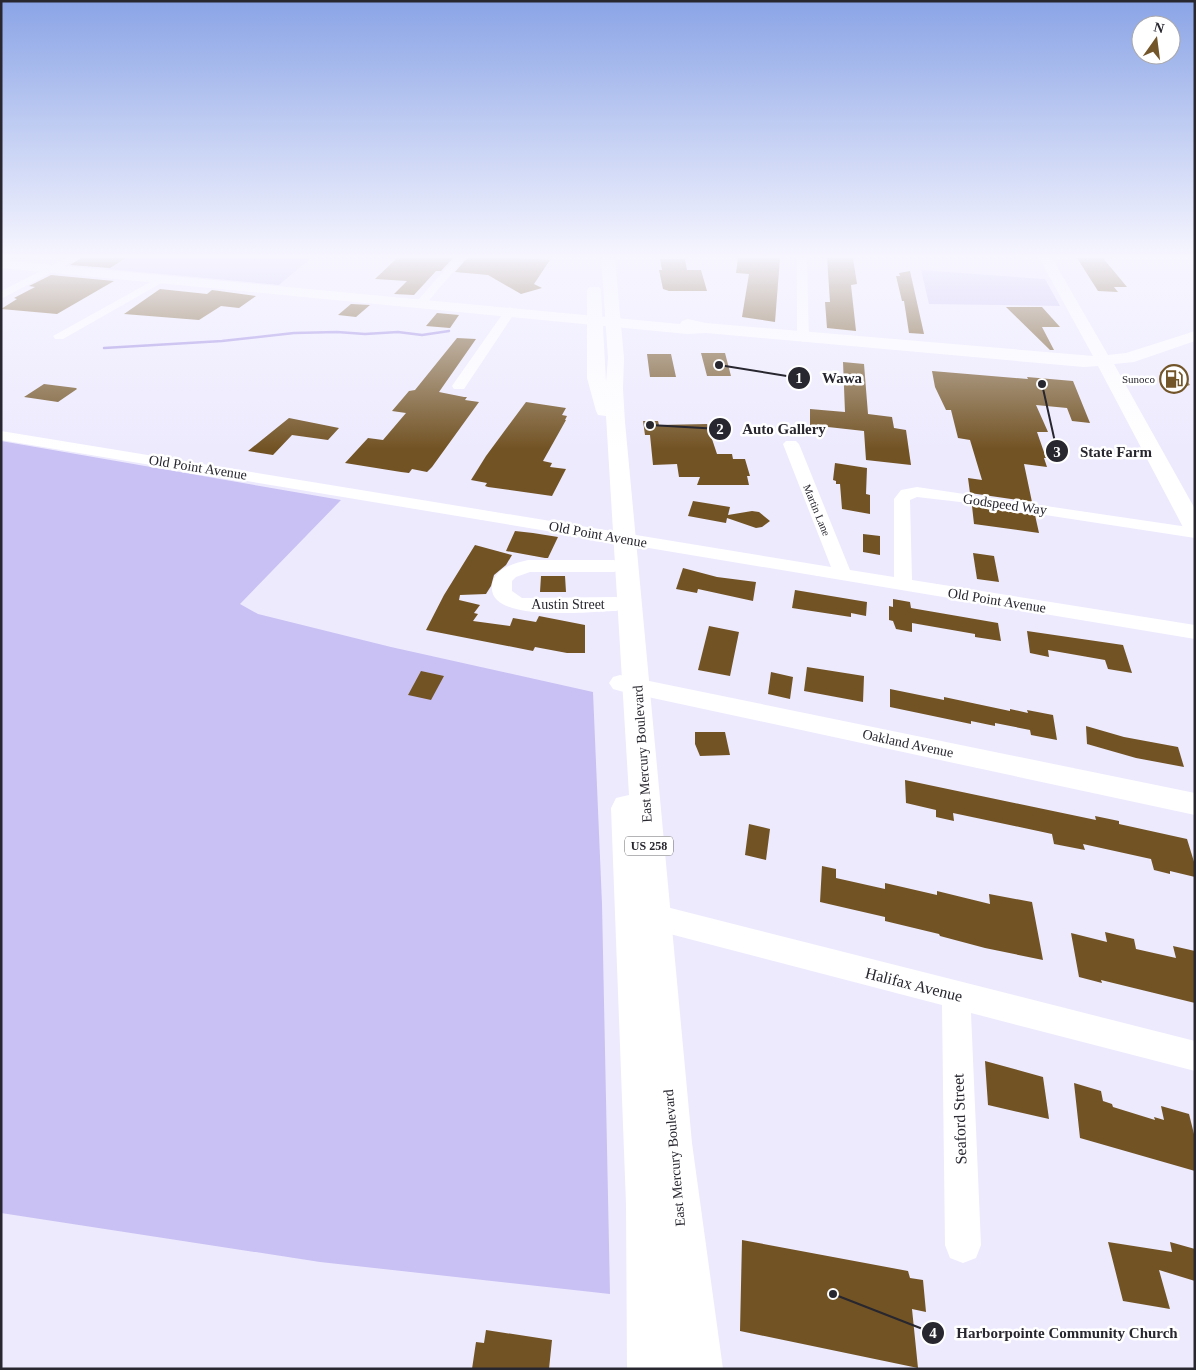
<svg xmlns="http://www.w3.org/2000/svg" width="1196" height="1370" viewBox="0 0 1196 1370" font-family="Georgia,serif">
	<rect width="100%" height="100%" fill="#edeafe"/>
	<path fill="#c9c1f3" d="M 127,258 L 311,258 L 279,285 L 108,269 Z
		M 921,270 L 1045,279 L 1060,306 L 929,304 Z
		M 1,441 L 341,500 L 240,604 L 258,614 L 391,647 L 593,692 L 602,904 L 610,1294 L 320,1262 L 1,1213 Z"/>
	<g fill="none" stroke-linecap="round" stroke-linejoin="round">
		<path stroke="#9e8be2" stroke-width="2.5" d="M 104,348 L 222,341 L 294,333 L 337,332 L 365,334 L 398,332 L 422,335 L 449,331"/>
	</g>
	<path fill="#725324" d="M 81,258 L 126,258 L 110,268 L 70,265 Z
		M 397,258 L 453,258 L 441,271 L 436,271 L 414,295 L 394,294 L 407,281 L 375,279 Z
		M 467,258 L 516,258 L 550,260 L 534,284 L 542,288 L 521,294 L 488,275 L 455,272 Z
		M 738,258 L 780,258 L 775,322 L 742,317 L 749,274 L 736,273 Z
		M 827,258 L 853,258 L 857,284 L 851,285 L 856,331 L 827,328 L 825,302 L 830,302 Z
		M 1077,258 L 1103,258 L 1127,287 L 1114,287 L 1118,292 L 1098,291 Z
		M 660,259 L 685,259 L 687,270 L 701,270 L 707,291 L 669,291 L 663,289 L 659,270 L 662,270 Z
		M 910,271 L 924,334 L 909,333 L 904,301 L 902,301 L 896,276 L 900,276 L 899,273 Z
		M 51,275 L 114,281 L 57,314 L 1,309 L 17,299 L 14,298 L 35,287 L 29,286 Z
		M 160,289 L 207,294 L 212,290 L 256,296 L 239,308 L 221,306 L 199,320 L 124,314 Z
		M 351,304 L 370,305 L 356,317 L 338,315 Z
		M 1006,307 L 1042,307 L 1060,327 L 1042,327 L 1054,350 L 1050,350 Z
		M 437,313 L 459,315 L 450,328 L 426,326 Z
		M 457,338 L 476,339 L 439,392 L 464,397 L 467,397 L 465,400 L 479,402 L 432,467 L 427,472 L 412,469 L 409,473 L 401,472 L 345,463 L 368,438 L 383,440 L 406,413 L 392,411 L 409,391 L 415,390 Z
		M 701,353 L 725,353 L 731,376 L 707,376 Z
		M 647,354 L 671,354 L 676,377 L 650,377 Z
		M 843,362 L 864,364 L 868,414 L 892,417 L 894,428 L 906,430 L 911,465 L 866,460 L 864,431 L 810,425 L 810,409 L 845,412 Z
		M 1177,367 L 1190,385 L 1172,391 L 1160,372 Z
		M 932,371 L 1028,379 L 1027,377 L 1073,381 L 1090,423 L 1072,421 L 1067,408 L 1036,405 L 1048,432 L 1037,432 L 1046,458 L 1044,458 L 1047,467 L 1024,464 L 1032,502 L 970,493 L 968,478 L 982,480 L 970,440 L 958,438 L 951,410 L 946,410 L 935,387 Z
		M 44,384 L 76,388 L 77,389 L 58,402 L 24,397 Z
		M 526,402 L 566,408 L 562,415 L 567,416 L 565,420 L 566,420 L 543,461 L 552,463 L 550,467 L 566,469 L 552,496 L 488,487 L 485,486 L 487,483 L 471,480 L 486,456 Z
		M 289,418 L 339,428 L 328,440 L 292,435 L 273,455 L 248,451 Z
		M 643,421 L 658,421 L 659,425 L 707,424 L 717,454 L 732,454 L 733,459 L 745,459 L 750,476 L 747,476 L 749,485 L 697,485 L 700,477 L 679,477 L 677,464 L 653,465 L 650,435 L 645,435 Z
		M 835,463 L 867,468 L 866,494 L 870,495 L 870,514 L 842,509 L 840,484 L 836,484 L 836,481 L 833,480 Z
		M 693,501 L 730,507 L 728,515 L 752,511 L 759,512 L 770,521 L 762,527 L 756,528 L 727,518 L 726,523 L 688,516 Z
		M 972,506 L 1035,515 L 1039,533 L 974,524 Z
		M 515,531 L 533,533 L 558,537 L 548,558 L 545,558 L 506,551 Z
		M 863,534 L 880,536 L 880,555 L 863,552 Z
		M 475,545 L 512,555 L 506,565 L 494,575 L 491,586 L 486,594 L 460,595 L 459,600 L 480,605 L 474,613 L 478,614 L 473,621 L 510,626 L 513,618 L 536,622 L 539,616 L 585,625 L 585,653 L 567,653 L 535,647 L 533,651 L 426,630 L 444,595 Z
		M 973,553 L 994,556 L 999,582 L 977,579 Z
		M 683,568 L 717,577 L 756,582 L 753,601 L 698,589 L 697,593 L 676,589 Z
		M 541,576 L 565,576 L 566,592 L 540,592 Z
		M 795,590 L 867,602 L 866,616 L 851,613 L 851,617 L 792,608 Z
		M 893,599 L 910,602 L 911,608 L 998,623 L 1001,641 L 975,637 L 975,634 L 912,623 L 912,632 L 896,629 L 893,621 L 889,620 L 889,606 L 893,607 Z
		M 709,626 L 739,632 L 730,676 L 698,670 Z
		M 1027,631 L 1123,645 L 1132,673 L 1108,669 L 1105,660 L 1048,650 L 1049,657 L 1030,653 Z
		M 807,667 L 864,676 L 863,702 L 804,691 Z
		M 421,671 L 444,676 L 431,700 L 408,695 Z
		M 771,672 L 793,677 L 790,699 L 768,694 Z
		M 890,689 L 944,700 L 944,697 L 1010,711 L 1010,709 L 1028,713 L 1027,710 L 1053,715 L 1057,740 L 1031,735 L 1030,730 L 995,723 L 995,726 L 971,721 L 971,724 L 890,707 Z
		M 1086,726 L 1124,737 L 1178,747 L 1184,767 L 1136,758 L 1087,744 Z
		M 695,732 L 725,732 L 730,755 L 700,756 L 695,744 Z
		M 905,780 L 1096,820 L 1095,816 L 1119,821 L 1119,824 L 1187,839 L 1195,865 L 1195,877 L 1170,871 L 1170,874 L 1154,870 L 1151,859 L 1083,844 L 1085,850 L 1054,844 L 1052,834 L 953,813 L 954,821 L 936,817 L 936,810 L 906,803 Z
		M 749,824 L 770,829 L 766,860 L 745,855 Z
		M 822,866 L 836,869 L 836,878 L 885,889 L 885,883 L 937,895 L 937,891 L 990,904 L 989,894 L 1032,902 L 1043,960 L 985,948 L 940,936 L 939,934 L 885,921 L 885,917 L 820,902 Z
		M 1105,932 L 1134,939 L 1136,949 L 1176,958 L 1173,946 L 1195,951 L 1195,1003 L 1101,980 L 1102,983 L 1079,977 L 1071,933 L 1107,942 Z
		M 985,1061 L 1043,1077 L 1049,1119 L 988,1105 Z
		M 1074,1083 L 1101,1091 L 1103,1101 L 1112,1104 L 1113,1107 L 1155,1120 L 1154,1117 L 1164,1120 L 1161,1106 L 1189,1114 L 1195,1138 L 1195,1171 L 1080,1138 Z
		M 742,1240 L 908,1271 L 910,1278 L 923,1280 L 926,1312 L 912,1309 L 918,1368 L 740,1331 Z
		M 1108,1242 L 1172,1252 L 1170,1242 L 1195,1249 L 1195,1281 L 1159,1270 L 1170,1309 L 1123,1301 Z
		M 486,1330 L 552,1340 L 549,1369 L 472,1369 L 476,1342 L 484,1343 Z"/>
	<g fill="none" stroke-linecap="round" stroke-linejoin="round">
		<path fill="#fff" fill-rule="evenodd" d="M 67,258 L 79,258 L 1,299 L 1,291 Z
			M 455,258 L 465,258 L 426,304 L 418,304 L 416,302 L 418,300 Z
			M 797,258 L 807,258 L 809,338 L 803,342 L 797,338 Z
			M 161,276 L 165,277 L 166,279 L 165,281 L 63,339 L 55,339 L 53,336 Z
			M 510,307 L 516,311 L 464,389 L 454,389 L 452,386 L 506,309 Z
			M 1,431 L 831,567 L 783,444 L 786,441 L 796,441 L 799,444 L 850,570 L 894,577 L 894,499 L 901,490 L 917,487 L 1195,528 L 1195,538 L 960,502 L 917,497 L 910,500 L 912,580 L 1195,625 L 1195,639 L 1,440 Z
			M 528,560 L 614,560 L 620,562 L 623,566 L 620,570 L 614,572 L 530,572 L 516,577 L 512,581 L 512,591 L 522,598 L 616,597 L 623,599 L 626,604 L 623,609 L 616,611 C 594,611 479,625 493,581 C 498,567 515,563 528,560 Z
			M 620,675 L 1195,793 L 1195,815 L 620,691 L 613,689 L 609,683 L 613,677 Z
			M 643,901 L 1195,1041 L 1195,1071 L 971,1013 L 981,1245 L 976,1258 L 963,1263 L 950,1258 L 945,1245 L 942,1005 L 643,927 L 633,923 L 629,914 L 633,905 Z"/>
		<path fill="#fff" fill-rule="evenodd" d="M 1039,258 L 1052,258 L 1108,355 L 1126,353 L 1195,331 L 1195,341 L 1134,362 L 1114,364 L 1195,509 L 1195,536 L 1187,534 L 1184,529 L 1098,366 L 1084,367 L 706,333 L 687,334 L 1,268 L 1,260 L 680,324 L 682,321 L 688,319 L 706,323 L 1093,356 Z"/>
		<path fill="#fff" fill-rule="evenodd" d="M 601,258 L 615,258 L 624,358 L 623,389 L 625,422 L 692,1143 L 723,1369 L 627,1369 L 626,1204 L 611,808 L 616,798 L 629,795 L 606,416 L 598,415 L 596,411 L 587,378 L 587,290 L 589,287 L 599,287 L 601,290 L 606,382 L 608,358 Z"/>
	</g>
	<linearGradient id="sky" x2="0" y2="1"><stop stop-color="#8aa4e6"/><stop offset="0.57" stop-color="#f7f6ff"/><stop offset="1" stop-color="#f7f6ff" stop-opacity="0"/></linearGradient>
	<rect width="1196" height="449" fill="url(#sky)"/>
	<defs>
		<symbol id="fuel-ring" viewBox="-11 -11 22 22"><circle r="9.5" fill="#fff" stroke="#73552a" stroke-width="1.5"/><path d="M-5.5-6h7V0h2V4h1.3V-2.5L3-4.5l.8-.8L6-3V5H2.5V1h-1V6h-7ZM-4.2-4.7v3.2H.2V-4.7Z" fill="#73552a"/></symbol>
	</defs>
	<g fill-rule="evenodd">
		<use href="#fuel-ring" x="1158" y="363" width="32" height="32"/>
	</g>
	<g text-anchor="middle" stroke-width="5" stroke-linejoin="round" paint-order="stroke">
		<g font-size="11" fill="#28262e" stroke="#fff" text-anchor="end">
			<text x="1155" y="383">Sunoco</text>
		</g>
		<g font-size="11" fill="#28262e" stroke="#fff">
			<text transform="translate(817 510) rotate(68)" y="4">Martin Lane</text>
		</g>
		<rect fill="#fff" stroke="#68676d" stroke-width="1" x="625" y="836.5" width="48" height="19" rx="4"/>
		<g font-size="12" font-weight="bold" fill="#28262e">
			<text x="649" y="850">US 258</text>
		</g>
		<g font-size="14" fill="#28262e" stroke="#fff">
			<text transform="translate(198 467) rotate(9)" y="5">Old Point Avenue</text>
			<text transform="translate(1005 504) rotate(8)" y="5">Godspeed Way</text>
			<text transform="translate(598 534) rotate(10)" y="5">Old Point Avenue</text>
			<text transform="translate(997 600) rotate(9)" y="5">Old Point Avenue</text>
			<text x="568" y="609">Austin Street</text>
			<text transform="translate(908 743) rotate(12)" y="5">Oakland Avenue</text>
			<text transform="translate(642 754) rotate(-94)" y="5">East Mercury Boulevard</text>
			<text transform="translate(674 1158) rotate(-95)" y="5">East Mercury Boulevard</text>
		</g>
		<g font-size="16" fill="#28262e" stroke="#fff">
			<text transform="translate(914 984) rotate(14)" y="6">Halifax Avenue</text>
			<text transform="translate(959 1119) rotate(-92)" y="6">Seaford Street</text>
		</g>
	</g>
	<path fill="none" stroke="#28262e" stroke-width="2" d="M719 365L799 378M650 425L720 429M1042 384L1057 451M833 1294L933 1333"/>
	<g fill="#28262e" stroke="#fff" stroke-width="2">
		<circle cx="719" cy="365" r="5"/>
		<circle cx="650" cy="425" r="5"/>
		<circle cx="1042" cy="384" r="5"/>
		<circle cx="833" cy="1294" r="5"/>
		<circle cx="799" cy="378" r="12"/>
		<circle cx="720" cy="429" r="12"/>
		<circle cx="1057" cy="451" r="12"/>
		<circle cx="933" cy="1333" r="12"/>
	</g>
	<g font-size="15" text-anchor="middle" font-weight="bold" fill="#fff">
		<text x="799" y="383">1</text>
		<text x="720" y="434">2</text>
		<text x="1057" y="457">3</text>
		<text x="933" y="1338">4</text>
	</g>
	<g font-size="15" text-anchor="middle" font-weight="bold" fill="#28262e" stroke="#fff" stroke-width="5" stroke-linejoin="round" paint-order="stroke">
		<text x="842" y="383">Wawa</text>
		<text x="784" y="434">Auto Gallery</text>
		<text x="1116" y="457">State Farm</text>
		<text x="1067" y="1338">Harborpointe Community Church</text>
	</g>
	<rect width="1196" height="1370" fill="none" stroke="#28262e" stroke-width="5"/>
	<g transform="translate(1156 40) rotate(14)"><circle r="24" fill="#ffffff" stroke="#a9a8ab"/>
	<path d="M0-4L9 19L0 12L-9 19Z" fill="#73552a"/>
	<text y="-8" font-size="14" font-weight="bold" text-anchor="middle" fill="#28262e">N</text>
	</g>
</svg>
